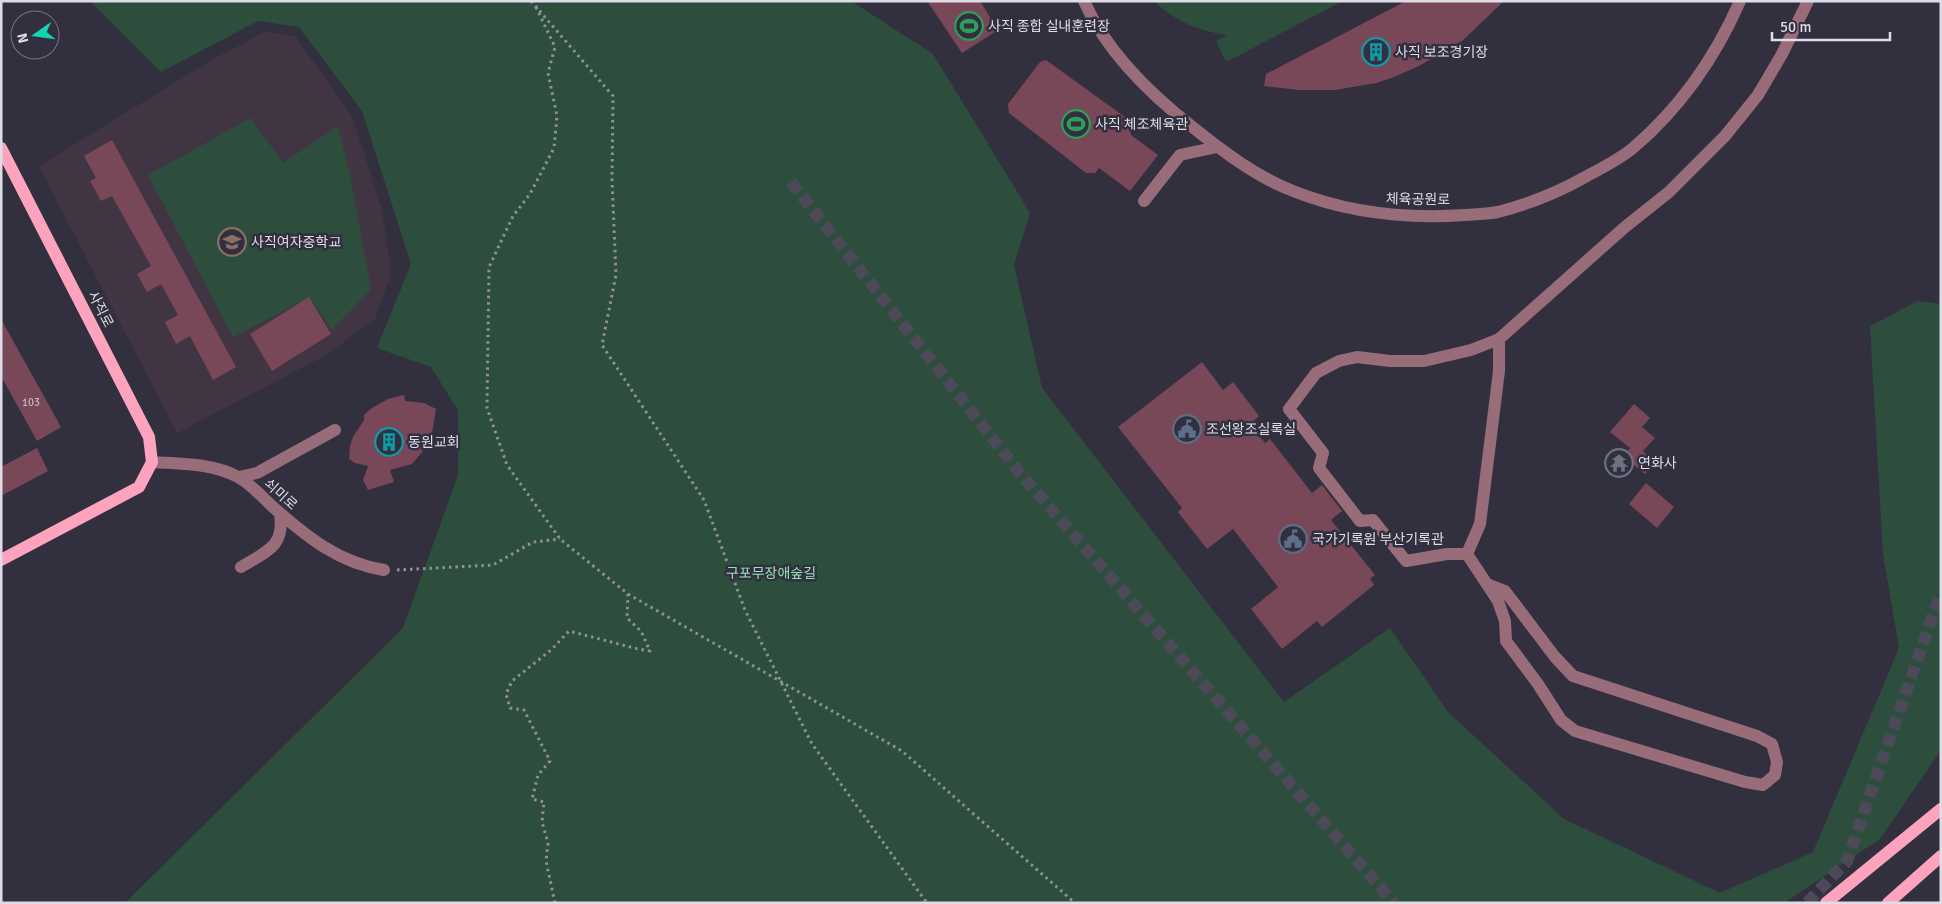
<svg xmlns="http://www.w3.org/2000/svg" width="1942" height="904" viewBox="0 0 1942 904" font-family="Signika,'Noto Sans KR',sans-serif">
	<rect width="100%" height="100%" fill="#32303f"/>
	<path fill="#423543" d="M 265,32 L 295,36 L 352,116 L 382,210 L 391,274 L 375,319 L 326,355 L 177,433 L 39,166 L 210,61 Z"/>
	<path fill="#2e4e3d" d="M 90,1 L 851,1 L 933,54 L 1030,213 L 1014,265 L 1042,388 L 1284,702 L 1390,628 L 1448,712 L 1564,819 L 1720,893 L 1813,852 L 1899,648 L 1883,554 L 1870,326 L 1918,301 L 1941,304 L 1941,750 L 1880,839 L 1784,903 L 125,903 L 403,628 L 458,475 L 458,410 L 431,367 L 377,348 L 411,264 L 362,111 L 299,27 L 258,21 L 161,72 Z
		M 1154,1 L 1343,1 L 1226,62 L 1216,41 L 1227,35 C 1198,31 1175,21 1154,1 Z
		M 251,118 L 283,163 L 338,126 L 350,175 L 371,289 L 332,330 L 309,298 L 233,337 L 148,175 Z"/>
	<path fill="#784758" d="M 927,1 L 980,1 L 998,30 L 962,53 Z
		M 1406,1 L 1504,1 L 1462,41 L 1419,66 L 1394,77 L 1376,83 L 1335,90 L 1299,90 L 1264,86 L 1266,74 Z
		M 1046,60 L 1129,120 L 1131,135 L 1158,155 L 1130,191 L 1099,168 L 1095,173 L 1086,173 L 1009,113 L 1008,104 L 1040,62 Z
		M 112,140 L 236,367 L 213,380 L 190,336 L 176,344 L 165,322 L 178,315 L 161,284 L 147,292 L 137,274 L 151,266 L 112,196 L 101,201 L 90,181 L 96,178 L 84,156 Z
		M 309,297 L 331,334 L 272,371 L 250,334 Z
		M 1,319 L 61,427 L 37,441 L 1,376 Z
		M 1202,362 L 1223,390 L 1233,382 L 1259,416 L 1250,424 L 1265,443 L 1270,439 L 1312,493 L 1322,485 L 1342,511 L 1331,520 L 1375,575 L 1370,579 L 1374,585 L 1322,627 L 1317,621 L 1282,649 L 1251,609 L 1278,587 L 1233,529 L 1207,549 L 1178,512 L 1182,508 L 1118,427 Z
		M 404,395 L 405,401 L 424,403 L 436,409 L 432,433 L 421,450 L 423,451 L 412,464 L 390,470 L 394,482 L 368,490 L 363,480 L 368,466 L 355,463 L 349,459 L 350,446 L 353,437 L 364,420 L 364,415 L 372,408 L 388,399 Z
		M 1634,404 L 1650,418 L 1642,427 L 1655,438 L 1643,451 L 1655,462 L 1645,474 L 1623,456 L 1630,448 L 1610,432 Z
		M 37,448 L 48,471 L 1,496 L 1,467 Z
		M 1646,483 L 1674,507 L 1657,528 L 1629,504 Z"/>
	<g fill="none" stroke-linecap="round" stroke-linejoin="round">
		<path stroke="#4c4a58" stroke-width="12" stroke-dasharray="12 6" stroke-linecap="butt" d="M 791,182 L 1019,472 L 1394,903
			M 1807,903 L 1847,861 L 1941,592"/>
		<path stroke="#908f9b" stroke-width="3" stroke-dasharray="2.5 4" stroke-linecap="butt" d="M 531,1 L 613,96 L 612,179 L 616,275 L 602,345 L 704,500 L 745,610 L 812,744 L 927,903
			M 536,7 L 555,47 L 548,73 L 557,116 L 554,148 L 530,194 L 513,216 L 489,267 L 487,408 L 507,465 L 560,539 L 628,594 L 627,618 L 641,631 L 650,651 L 638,649 L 569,631 L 551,650 L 512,681 L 506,694 L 510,708 L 524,710 L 550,761 L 538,775 L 532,799 L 544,802 L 542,822 L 548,843 L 546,861 L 555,903
			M 397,570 L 493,565 L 533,542 L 560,539
			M 628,594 L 902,751 L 1075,903"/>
		<path stroke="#986c78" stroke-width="12" d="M 1084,1 C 1107,53 1151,95 1195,129 C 1225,153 1257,177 1293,191 C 1348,213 1407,219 1465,215 C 1476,214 1488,214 1498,212 C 1529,204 1559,192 1587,176 C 1602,168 1620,159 1633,148 C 1680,108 1715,58 1740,1
			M 1144,201 L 1180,155 L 1217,147
			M 1499,339 L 1499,371 L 1480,524 L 1467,554 L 1447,554 L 1406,561 L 1373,520 L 1360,521 L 1319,468 L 1323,453 L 1289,409 L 1316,373 L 1339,361 L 1357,357 L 1390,361 L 1424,361 L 1471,350 L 1499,339 L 1625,227 L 1669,192 L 1725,136 L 1758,95 L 1782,54 L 1808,1
			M 152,462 C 181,464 212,463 238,477 C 251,484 262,497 273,507 C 307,537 339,563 384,570
			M 239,477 L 257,473 L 335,430
			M 1467,554 L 1498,601 L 1505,621 L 1506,641 L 1538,684 L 1561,720 L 1575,731 L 1745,782 L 1763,785 L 1775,775 L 1777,762 L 1772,744 L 1757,736 L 1573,676 L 1555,657 L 1505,591 L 1487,584
			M 241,567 C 267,551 285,547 280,513"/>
		<path stroke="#fea3bd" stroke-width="12" d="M 1,148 L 149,437 L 152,462 L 139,487 L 1,560
			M 1826,903 L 1941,809
			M 1888,903 L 1941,856"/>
	</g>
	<defs>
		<symbol id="stadium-ring" viewBox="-11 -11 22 22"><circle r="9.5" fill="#32303f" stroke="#2e9e5b" stroke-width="1.5"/><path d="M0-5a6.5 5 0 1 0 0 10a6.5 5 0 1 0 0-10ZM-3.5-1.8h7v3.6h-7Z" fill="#2e9e5b"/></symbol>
		<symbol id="building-ring" viewBox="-11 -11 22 22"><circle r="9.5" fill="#32303f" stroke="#0f9aa8" stroke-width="1.5"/><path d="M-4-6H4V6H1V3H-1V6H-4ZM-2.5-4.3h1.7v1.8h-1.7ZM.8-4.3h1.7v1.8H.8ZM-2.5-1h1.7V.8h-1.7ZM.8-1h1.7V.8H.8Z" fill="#0f9aa8"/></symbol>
		<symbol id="school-ring" viewBox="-11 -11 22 22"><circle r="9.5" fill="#32303f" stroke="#8d6e63" stroke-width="1.5"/><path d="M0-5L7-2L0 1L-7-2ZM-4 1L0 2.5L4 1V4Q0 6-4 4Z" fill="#8d6e63"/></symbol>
		<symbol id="civic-ring" viewBox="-11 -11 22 22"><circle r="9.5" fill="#32303f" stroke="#5c6f8a" stroke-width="1.5"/><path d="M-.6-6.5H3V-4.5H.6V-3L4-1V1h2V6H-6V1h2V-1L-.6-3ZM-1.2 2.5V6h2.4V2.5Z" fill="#5c6f8a"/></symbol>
		<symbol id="temple-ring" viewBox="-11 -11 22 22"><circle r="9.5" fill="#32303f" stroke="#6b7280" stroke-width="1.5"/><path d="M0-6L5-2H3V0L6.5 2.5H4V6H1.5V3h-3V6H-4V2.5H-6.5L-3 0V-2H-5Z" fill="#6b7280"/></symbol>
	</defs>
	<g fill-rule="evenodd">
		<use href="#stadium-ring" x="953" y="10" width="32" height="32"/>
		<use href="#building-ring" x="1360" y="36" width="32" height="32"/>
		<use href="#stadium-ring" x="1060" y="108" width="32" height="32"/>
		<use href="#school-ring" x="216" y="226" width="32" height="32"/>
		<use href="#civic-ring" x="1171" y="413" width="32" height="32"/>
		<use href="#building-ring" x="373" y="426" width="32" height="32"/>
		<use href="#temple-ring" x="1603" y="447" width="32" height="32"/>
		<use href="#civic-ring" x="1277" y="523" width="32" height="32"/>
	</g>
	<g text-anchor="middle" stroke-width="5" stroke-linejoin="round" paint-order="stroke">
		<g font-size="11" fill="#c4b8c3">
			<text x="31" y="406">103</text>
		</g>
		<g font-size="14" fill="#dedde7" stroke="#32303f" text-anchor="start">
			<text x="988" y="31">사직 종합 실내훈련장</text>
			<text x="1395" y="57">사직 보조경기장</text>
			<text x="1095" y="129">사직 체조체육관</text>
			<text x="251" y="247">사직여자중학교</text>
			<text x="1206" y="434">조선왕조실록실</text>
			<text x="408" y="447">동원교회</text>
			<text x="1638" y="468">연화사</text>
			<text x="1312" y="544">국가기록원 부산기록관</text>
		</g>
		<g font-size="14" fill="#dedde7" stroke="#32303f">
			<text transform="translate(1418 199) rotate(1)" y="5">체육공원로</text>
			<text transform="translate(101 309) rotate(63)" y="5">사직로</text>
			<text transform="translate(281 494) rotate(42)" y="5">쇠미로</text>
		</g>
		<g font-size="14" fill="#91e2b6" stroke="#32303f">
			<text x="771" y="578">구포무장애숲길</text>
		</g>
	</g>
	<rect width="1942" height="904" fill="none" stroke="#dedde7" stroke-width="5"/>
	<g transform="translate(35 35) rotate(256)"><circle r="24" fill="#32303f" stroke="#777582"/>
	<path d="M0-4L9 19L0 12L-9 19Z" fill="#12d5b4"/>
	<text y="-8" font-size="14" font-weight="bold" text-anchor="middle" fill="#dedde7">N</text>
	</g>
	<path d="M1772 32v8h118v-8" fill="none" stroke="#dedde7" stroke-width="2.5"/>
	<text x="1780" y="32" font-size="15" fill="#dedde7" stroke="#32303f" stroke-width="4" paint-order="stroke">50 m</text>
</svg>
